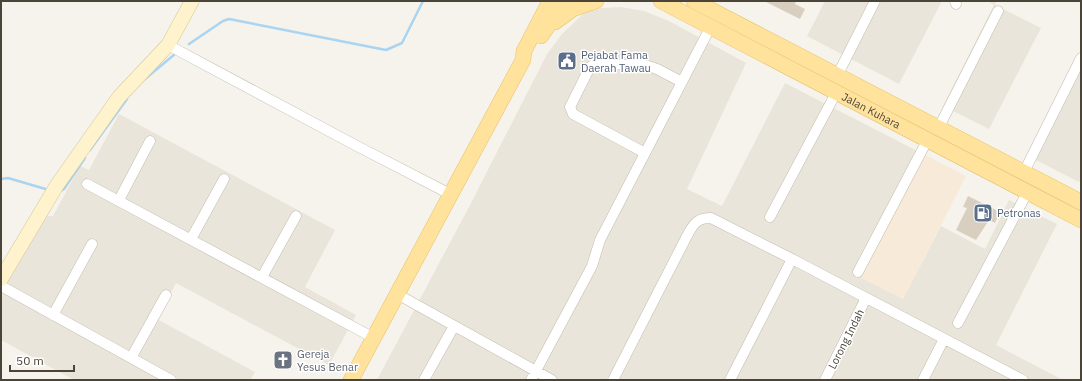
<svg xmlns="http://www.w3.org/2000/svg" width="1082" height="381" viewBox="0 0 1082 381" font-family="'IBM Plex Sans',sans-serif">
	<rect width="100%" height="100%" fill="#f6f3ec"/>
	<path fill="#eae5da" d="M 825,1 L 942,1 L 899,84 L 807,36 Z
		M 988,1 L 996,1 L 995,5 L 1041,28 L 989,129 L 943,106 L 994,5 Z
		M 620,7 L 644,11 L 669,21 L 746,63 L 687,189 L 722,206 L 785,83 L 925,155 L 862,278 L 903,299 L 941,226 L 985,249 L 1009,200 L 1057,224 L 996,345 L 1063,380 L 377,380 L 470,205 L 547,54 L 562,34 L 584,13 L 602,8 Z
		M 1081,53 L 1081,179 L 1079,182 L 1028,156 Z
		M 119,114 L 335,230 L 305,287 L 356,315 L 329,365 L 176,283 L 157,319 L 255,372 L 250,380 L 74,380 L 1,340 L 1,294 L 44,216 L 53,216 L 80,166 L 89,170 Z"/>
	<path fill="#f7ead8" d="M 925,155 L 966,176 L 903,299 L 861,278 Z"/>
	<g fill="none" stroke-linecap="round" stroke-linejoin="round">
		<path stroke="#a9d4f2" stroke-width="2.5" d="M 189,44 L 223,21 L 229,19 L 386,50 L 402,43 L 423,1
			M 145,79 L 175,54
			M 90,150 L 127,99
			M 1,179 L 8,178 L 49,190
			M 59,192 L 64,189 L 85,158"/>
	</g>
	<path fill="#d8cfc1" d="M 764,1 L 796,1 L 795,4 L 805,9 L 800,19 Z
		M 968,196 L 1000,212 L 995,223 L 989,220 L 976,240 L 956,230 L 967,208 L 963,207 Z"/>
	<g fill="none" stroke-linecap="round" stroke-linejoin="round">
		<defs>
			<path id="street" d="M 955,1 L 956,4
				M 168,45 L 355,145 L 450,194
				M 838,74 L 875,1
				M 939,127 L 998,11
				M 645,153 L 573,114 L 570,107 L 590,67 L 594,64 L 598,64 L 645,65 L 657,69 L 682,82
				M 1024,172 L 1081,58
				M 87,184 L 374,338
				M 119,200 L 150,141
				M 770,217 L 837,91
				M 191,239 L 224,179
				M 792,259 L 1023,380
				M 858,272 L 928,139
				M 262,277 L 296,216
				M 1,286 L 171,380
				M 397,294 L 552,380
				M 53,315 L 92,244
				M 958,323 L 1028,191
				M 131,358 L 166,295
				M 424,380 L 454,326
				M 531,380 L 592,266 L 600,240 L 711,26
				M 613,380 L 689,232 C 695,222 699,218 711,218 L 792,259 L 730,380
				M 825,380 L 866,298
				M 923,380 L 944,339"/>
			<path id="secondary" d="M 1,279 L 57,185 L 119,97 L 168,45 L 192,1"/>
			<g id="primary">
				<path id="s1" d="M 661,1 L 1081,220"/>
				<path d="M 694,1 L 1081,202"/>
				<path d="M 555,22 L 573,9 L 596,1"/>
				<path d="M 541,36 L 565,1"/>
				<path d="M 351,380 L 502,99 L 523,60 L 524,51 L 550,1"/>
			</g>
		</defs>
		<use href="#street" stroke="#c2bbae" stroke-width="11"/>
		<use href="#secondary" stroke="#d6c79b" stroke-width="15"/>
		<use href="#primary" stroke="#e6c16a" stroke-width="16"/>
		<use href="#street" stroke="#fff" stroke-width="10"/>
		<use href="#secondary" stroke="#fff3cd" stroke-width="14"/>
		<use href="#primary" stroke="#ffe39c" stroke-width="15"/>
	</g>
	<defs>
		<symbol id="civic-square" viewBox="-11 -11 22 22"><rect x="-9" y="-9" width="18" height="18" rx="4" fill="#5c6f8a" stroke="#fff"/><path d="M-.6-6.5H3V-4.5H.6V-3L4-1V1h2V6H-6V1h2V-1L-.6-3ZM-1.2 2.5V6h2.4V2.5Z" fill="#fff"/></symbol>
		<symbol id="fuel-square" viewBox="-11 -11 22 22"><rect x="-9" y="-9" width="18" height="18" rx="4" fill="#5c6f8a" stroke="#fff"/><path d="M-5.5-6h7V0h2V4h1.3V-2.5L3-4.5l.8-.8L6-3V5H2.5V1h-1V6h-7ZM-4.2-4.7v3.2H.2V-4.7Z" fill="#fff"/></symbol>
		<symbol id="church-square" viewBox="-11 -11 22 22"><rect x="-9" y="-9" width="18" height="18" rx="4" fill="#6b7280" stroke="#fff"/><path d="M-1.2-6h2.4v3.5h3.3v2.4h-3.3V6h-2.4V-.1h-3.3v-2.4h3.3Z" fill="#fff"/></symbol>
	</defs>
	<g fill-rule="evenodd">
		<use href="#civic-square" x="556" y="50" width="22" height="22"/>
		<use href="#fuel-square" x="972" y="202" width="22" height="22"/>
		<use href="#church-square" x="272" y="349" width="22" height="22"/>
	</g>
	<g text-anchor="middle" stroke-width="3" stroke-linejoin="round" paint-order="stroke">
		<g font-size="11" fill="#4e5e75" stroke="#fff" text-anchor="start">
			<text x="581" y="59">Pejabat Fama<tspan x="581" dy="13">Daerah Tawau</tspan></text>
			<text x="997" y="217">Petronas</text>
		</g>
		<g font-size="11" fill="#4b4439" stroke="#fff">
			<text dy="4" stroke="none"><textPath href="#s1" startOffset="237">Jalan Kuhara</textPath></text>
			<text transform="translate(846 339) rotate(-63)" y="4">Lorong Indah</text>
		</g>
		<g font-size="11" fill="#5b616d" stroke="#fff" text-anchor="start">
			<text x="297" y="358">Gereja<tspan x="297" dy="13">Yesus Benar</tspan></text>
		</g>
	</g>
	<rect width="1082" height="381" fill="none" stroke="#4b4439" stroke-width="4"/>
	<path d="M10 365v6h64v-6" fill="none" stroke="#4b4439" stroke-width="2"/>
	<text x="16" y="365" font-size="12" fill="#4b4439" stroke="#ffffff" stroke-width="3" paint-order="stroke">50 m</text>
</svg>
